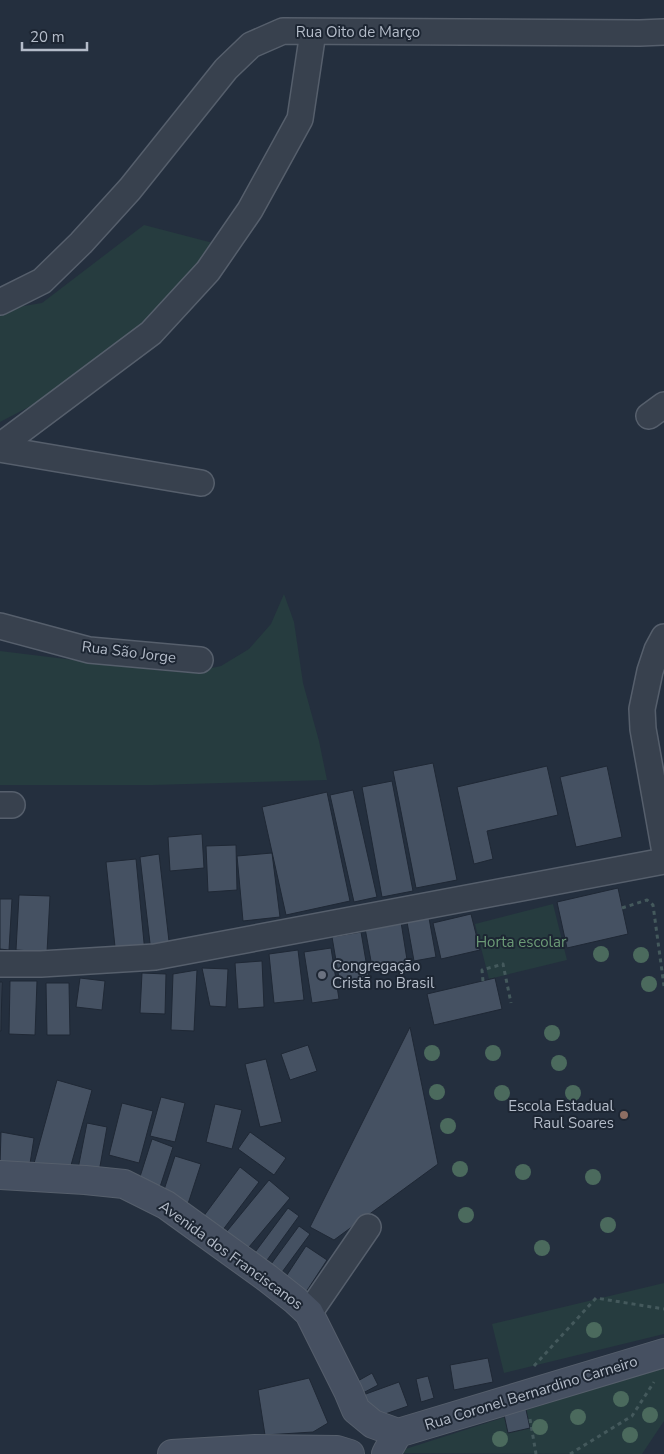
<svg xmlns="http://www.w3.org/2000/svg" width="664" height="1454" viewBox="0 0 664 1454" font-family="'Nunito Sans',sans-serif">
	<rect width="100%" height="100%" fill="#242f3e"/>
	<path fill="#263c3f" d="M 144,225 L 217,244 L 146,324 L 50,396 L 0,422 L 0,310 L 42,303 Z
		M 284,594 L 294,622 L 303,683 L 319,741 L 327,780 L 153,785 L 0,785 L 0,651 L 156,670 L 189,673 L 221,666 L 249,649 L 271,624 Z
		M 553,904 L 567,960 L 489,979 L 475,924 Z
		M 664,1283 L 664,1334 L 504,1373 L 492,1324 Z
		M 664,1366 L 664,1421 L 642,1454 L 393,1453 Z"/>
	<path fill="#455162" stroke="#1f2835" d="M 433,763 L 457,880 L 416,888 L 393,771 Z
		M 547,766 L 558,815 L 487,831 L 493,859 L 474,864 L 457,787 Z
		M 607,766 L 622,837 L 576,847 L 560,777 Z
		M 392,781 L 413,891 L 382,897 L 362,787 Z
		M 353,790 L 377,897 L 354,902 L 330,795 Z
		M 327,792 L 350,901 L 286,915 L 262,807 Z
		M 202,834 L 204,868 L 170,871 L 168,837 Z
		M 236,845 L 237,890 L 208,892 L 206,846 Z
		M 272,853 L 280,917 L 243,921 L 237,856 Z
		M 159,854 L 170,950 L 151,952 L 140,857 Z
		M 136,859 L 145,953 L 116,956 L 106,862 Z
		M 618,888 L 628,934 L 567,948 L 557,902 Z
		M 19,895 L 50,896 L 47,952 L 16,950 Z
		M 0,899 L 12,899 L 9,950 L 0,949 Z
		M 471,914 L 480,950 L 441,959 L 433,923 Z
		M 429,918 L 436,957 L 414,961 L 407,922 Z
		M 401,922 L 408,966 L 373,972 L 365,928 Z
		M 361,932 L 369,979 L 340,984 L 332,937 Z
		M 331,948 L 339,999 L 312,1003 L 304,952 Z
		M 298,950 L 304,1000 L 274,1003 L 269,954 Z
		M 262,961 L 264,1007 L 238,1009 L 235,963 Z
		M 202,968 L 228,969 L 226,1007 L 210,1006 Z
		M 197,970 L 194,1031 L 171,1030 L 173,974 Z
		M 142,973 L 166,974 L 165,1014 L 140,1013 Z
		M 80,978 L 105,981 L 102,1010 L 76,1007 Z
		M 495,978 L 502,1009 L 434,1025 L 427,994 Z
		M 10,981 L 37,981 L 35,1035 L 9,1034 Z
		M 0,982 L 2,982 L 1,1031 L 0,1031 Z
		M 46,983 L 69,983 L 70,1035 L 47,1035 Z
		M 410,1027 L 438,1164 L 334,1240 L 310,1227 Z
		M 308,1045 L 317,1071 L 290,1080 L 281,1054 Z
		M 266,1059 L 282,1122 L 260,1127 L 245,1064 Z
		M 57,1080 L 92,1090 L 68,1176 L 33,1167 Z
		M 161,1097 L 185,1103 L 175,1142 L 150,1136 Z
		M 122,1103 L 153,1111 L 139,1163 L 109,1155 Z
		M 215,1104 L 242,1110 L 232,1149 L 206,1142 Z
		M 87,1123 L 107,1127 L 99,1172 L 78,1169 Z
		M 1,1132 L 34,1138 L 29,1170 L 0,1165 Z
		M 250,1132 L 286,1158 L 274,1175 L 238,1149 Z
		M 152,1139 L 173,1147 L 159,1190 L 138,1183 Z
		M 175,1156 L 201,1164 L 186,1210 L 163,1193 Z
		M 240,1167 L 259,1182 L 219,1235 L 200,1221 Z
		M 269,1180 L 290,1198 L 244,1253 L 223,1236 Z
		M 288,1208 L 299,1216 L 262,1267 L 250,1259 Z
		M 299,1226 L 310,1234 L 277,1279 L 266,1271 Z
		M 306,1246 L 327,1260 L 302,1298 L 281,1284 Z
		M 488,1358 L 493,1382 L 454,1390 L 450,1365 Z
		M 372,1373 L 378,1385 L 363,1393 L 356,1382 Z
		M 428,1376 L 434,1398 L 421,1402 L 416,1379 Z
		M 309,1378 L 328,1423 L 313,1432 L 265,1435 L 258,1390 Z
		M 399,1382 L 408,1406 L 371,1419 L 363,1395 Z
		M 525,1405 L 530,1428 L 508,1433 L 503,1410 Z"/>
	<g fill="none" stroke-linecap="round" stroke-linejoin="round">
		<defs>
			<path id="street" d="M 0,302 L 42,281 L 81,243 L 130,189 L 226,69 L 251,45 L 283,31 L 640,33 L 664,32
				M 649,416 L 664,405
				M 0,446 L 151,333 L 208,271 L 250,210 L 300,119 L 313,32
				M 0,449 L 201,483
				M 0,626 L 89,650 L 200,660
				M 664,637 L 657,650 L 650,671 L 642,709 L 643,729 L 664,847
				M 0,805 L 12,805
				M 0,964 L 41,964 L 155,957 L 664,861
				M 309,1313 L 368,1227"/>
			<path id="secondary" d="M 0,1175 L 85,1180 L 124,1184 L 166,1205 L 267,1278 L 295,1300 L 309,1313 L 348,1391 L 356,1410 L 373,1424 L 398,1433
				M 398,1433 L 664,1353
				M 172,1454 L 255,1449 L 337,1450 L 350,1454
				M 386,1454 L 388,1450 L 398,1433"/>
		</defs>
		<use href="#street" stroke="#565f6c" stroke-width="28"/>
		<use href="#secondary" stroke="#565f6c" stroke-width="30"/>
		<path stroke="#44595c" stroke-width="3" stroke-dasharray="4 4" stroke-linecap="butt" d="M 622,908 L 647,900 L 653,905 L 664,986
			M 483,981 L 482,970 L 503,964 L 511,1003
			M 534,1366 L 596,1298 L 664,1309
			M 530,1419 L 536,1454
			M 570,1454 L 632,1416 L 654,1382"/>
		<use href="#street" stroke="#38414e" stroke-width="25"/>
		<use href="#secondary" stroke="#465061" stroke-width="28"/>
	</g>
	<g fill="#4b6a5d">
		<circle cx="601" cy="954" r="8"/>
		<circle cx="641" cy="955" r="8"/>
		<circle cx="649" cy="984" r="8"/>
		<circle cx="552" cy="1033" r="8"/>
		<circle cx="432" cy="1053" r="8"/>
		<circle cx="493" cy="1053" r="8"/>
		<circle cx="559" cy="1063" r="8"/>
		<circle cx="437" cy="1092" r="8"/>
		<circle cx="502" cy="1093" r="8"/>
		<circle cx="573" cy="1093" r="8"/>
		<circle cx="448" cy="1126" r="8"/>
		<circle cx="460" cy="1169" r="8"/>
		<circle cx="523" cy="1172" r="8"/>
		<circle cx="593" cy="1177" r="8"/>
		<circle cx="466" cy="1215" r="8"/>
		<circle cx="608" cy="1225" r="8"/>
		<circle cx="542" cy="1248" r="8"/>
		<circle cx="594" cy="1330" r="8"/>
		<circle cx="621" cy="1399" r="8"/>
		<circle cx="650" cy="1415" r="8"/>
		<circle cx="578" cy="1417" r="8"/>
		<circle cx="540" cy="1427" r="8"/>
		<circle cx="630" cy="1435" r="8"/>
		<circle cx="500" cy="1439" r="8"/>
	</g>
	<circle fill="#6b7280" stroke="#1d2633" stroke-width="2" cx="322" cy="975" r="5"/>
	<circle fill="#8d6e63" stroke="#1d2633" stroke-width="2" cx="624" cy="1115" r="5"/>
	<g text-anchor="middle" stroke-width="4" stroke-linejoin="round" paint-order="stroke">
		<g font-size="15" fill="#b4bcc9" stroke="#1d2633">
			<text x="358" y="37">Rua Oito de Março</text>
			<text transform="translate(129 652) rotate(7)" y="5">Rua São Jorge</text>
			<text transform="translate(231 1255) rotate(36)" y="5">Avenida dos Franciscanos</text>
			<text transform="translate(531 1393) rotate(-17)" y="5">Rua Coronel Bernardino Carneiro</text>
		</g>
		<g font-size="15" fill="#6b9a76" stroke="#1d2633">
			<text x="521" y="947">Horta escolar</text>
		</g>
		<g font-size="15" fill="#b4bcc9" stroke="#1d2633" text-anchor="start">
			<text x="332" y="971">Congregação<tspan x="332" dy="17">Cristã no Brasil</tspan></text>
			<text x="614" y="1111" text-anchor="end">Escola Estadual<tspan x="614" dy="17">Raul Soares</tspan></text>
		</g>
	</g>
	<path d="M22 42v8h65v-8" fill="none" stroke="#b4bcc9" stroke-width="2.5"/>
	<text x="30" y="42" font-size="15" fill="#b4bcc9" stroke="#1d2633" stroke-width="4" paint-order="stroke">20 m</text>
</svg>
